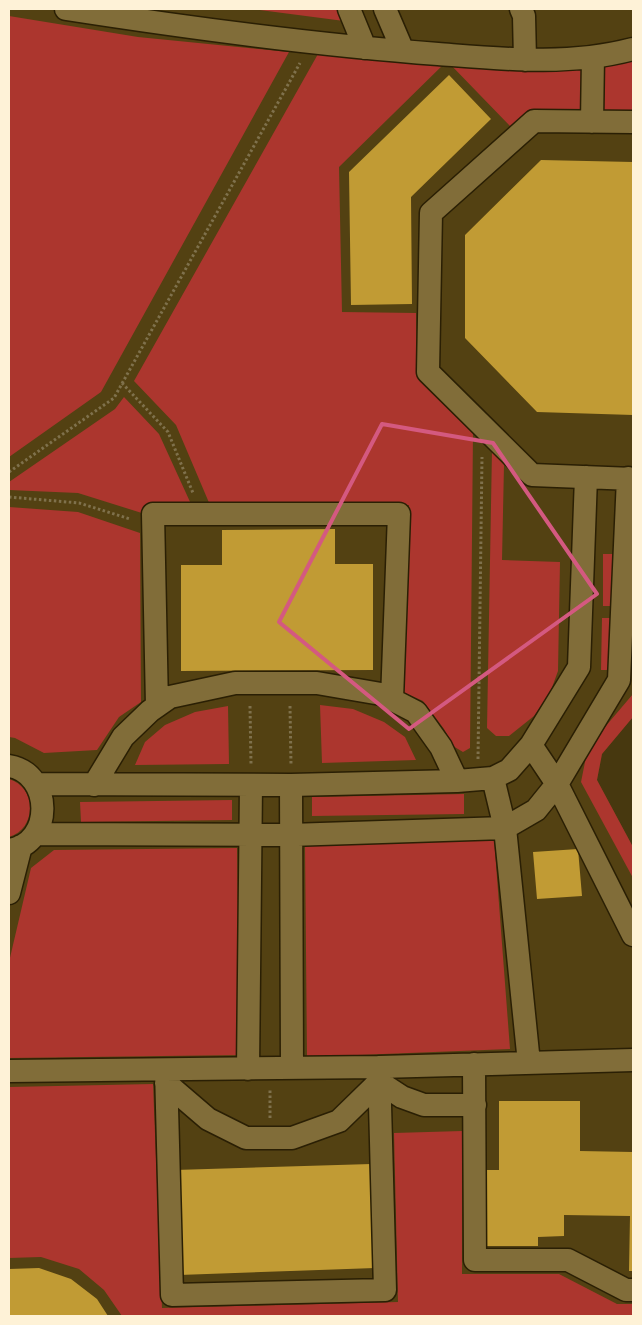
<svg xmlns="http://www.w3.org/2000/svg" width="642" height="1325" viewBox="0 0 642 1325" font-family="Manrope,sans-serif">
	<rect width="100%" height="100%" fill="#47380f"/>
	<path fill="#534112" d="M 9,9 L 633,9 L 633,717 L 602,754 L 597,780 L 633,847 L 633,1316 L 9,1316 Z"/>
	<path fill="#ac362e" d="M 252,9 L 339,9 L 344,21 Z
		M 9,16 L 138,37 L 289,52 L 101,392 L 9,457 Z
		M 318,54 L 582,66 L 582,112 L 512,128 L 447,61 L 339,167 L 342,312 L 416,313 L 417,377 L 473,432 L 470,748 L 463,752 L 453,746 L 444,729 L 423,701 L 403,692 L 409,505 L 210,505 L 176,425 L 134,381 Z
		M 633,60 L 633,112 L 604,112 L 605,66 Z
		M 124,397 L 159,434 L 191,504 L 145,514 L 78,493 L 9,490 L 9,482 L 115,409 Z
		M 492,450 L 504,465 L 502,560 L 560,562 L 558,671 L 550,693 L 534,716 L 509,736 L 496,736 L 487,728 Z
		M 9,507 L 78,512 L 140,533 L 141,702 L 119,717 L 97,750 L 44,753 L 15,738 L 9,737 Z
		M 603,554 L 614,554 L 613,606 L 603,606 Z
		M 602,618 L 613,618 L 612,670 L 601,670 Z
		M 633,694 L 633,717 L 602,754 L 597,780 L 633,847 L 633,878 L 581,782 L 588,747 Z
		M 320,705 L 353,709 L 384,722 L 405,737 L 416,760 L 322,763 Z
		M 228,706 L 229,764 L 135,765 L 145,742 L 165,725 L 195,712 Z
		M 9,779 C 37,787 37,829 9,837 Z
		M 464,794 L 464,814 L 312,816 L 312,797 Z
		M 232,800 L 232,820 L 81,822 L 80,802 Z
		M 494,838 L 510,1049 L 307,1057 L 305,845 Z
		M 237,848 L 240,1055 L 9,1058 L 9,962 L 31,868 L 54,850 Z
		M 153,1084 L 162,1308 L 398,1302 L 394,1133 L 462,1131 L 462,1274 L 559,1274 L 617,1304 L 633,1304 L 633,1316 L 122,1316 L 104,1290 L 79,1269 L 41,1257 L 9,1258 L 9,1087 Z"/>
	<path fill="#c19b34" d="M 449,75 L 491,119 L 411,197 L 412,304 L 351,305 L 349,172 Z
		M 541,160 L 633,162 L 633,415 L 537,412 L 465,338 L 465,235 Z
		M 335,529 L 335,564 L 373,564 L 373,670 L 181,671 L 181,565 L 222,565 L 222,530 Z
		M 578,849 L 582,896 L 537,899 L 533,852 Z
		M 499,1101 L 580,1101 L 580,1151 L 633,1152 L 633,1271 L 629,1271 L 630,1216 L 564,1215 L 564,1236 L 538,1237 L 538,1246 L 485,1246 L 485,1170 L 499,1170 Z
		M 371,1164 L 375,1268 L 179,1275 L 175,1170 Z
		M 39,1268 L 71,1279 L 97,1299 L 108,1316 L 9,1316 L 9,1269 Z"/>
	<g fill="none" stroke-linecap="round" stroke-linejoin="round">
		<defs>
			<path id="minor" d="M 66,9 C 189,28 313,45 438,54 C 503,59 569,66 633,49
				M 349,9 L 365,48
				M 385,9 L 403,51
				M 521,9 L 524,16 L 525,60
				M 592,122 L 593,57
				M 633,122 L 534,121 L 431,213 L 428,372 L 532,475 L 633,479
				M 157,706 L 153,514 L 399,514 L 392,699
				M 531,745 L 557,784 L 633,935
				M 9,766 C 53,773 54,844 9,850
				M 493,778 L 505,828 L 529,1063
				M 36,784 L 291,785 L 457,781 L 493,778 L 509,770 L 531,745 L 579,667 L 586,477
				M 94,785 L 123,737 L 150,711 L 170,697 L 235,683 L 317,683 L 381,694 L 416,712 L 441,747 L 457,781
				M 291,785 L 292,1068
				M 35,834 L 290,835 L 505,828 L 536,810 L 557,784 L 619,680 L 628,478
				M 9,893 L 21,846
				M 474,1064 L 475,1260 L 568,1260 L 626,1290 L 633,1290
				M 248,1069 L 251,785
				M 166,1070 L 172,1295 L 385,1290 L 379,1067
				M 9,1071 L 379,1067 L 633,1060
				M 166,1083 L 208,1119 L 246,1138 L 292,1138 L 339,1121 L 379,1082 L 402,1097 L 424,1105 L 475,1105"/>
		</defs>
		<use href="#minor" stroke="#2a1f04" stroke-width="25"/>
		<path stroke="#7f714c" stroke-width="3" stroke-dasharray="2.5 2.5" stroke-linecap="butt" d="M 122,383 L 168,432 L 193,493
			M 9,472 L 114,398 L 300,63
			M 9,497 L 79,503 L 130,519
			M 250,706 L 251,764
			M 290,706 L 291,765
			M 478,759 L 482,457
			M 270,1118 L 270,1089"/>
		<use href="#minor" stroke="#816d39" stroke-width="22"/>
	</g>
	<path fill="none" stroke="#d45980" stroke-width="4" stroke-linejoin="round" d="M 382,424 L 493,443 L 597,594 L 409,729 L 279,622 Z"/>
	<rect width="642" height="1325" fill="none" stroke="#fef2d7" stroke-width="20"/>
</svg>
